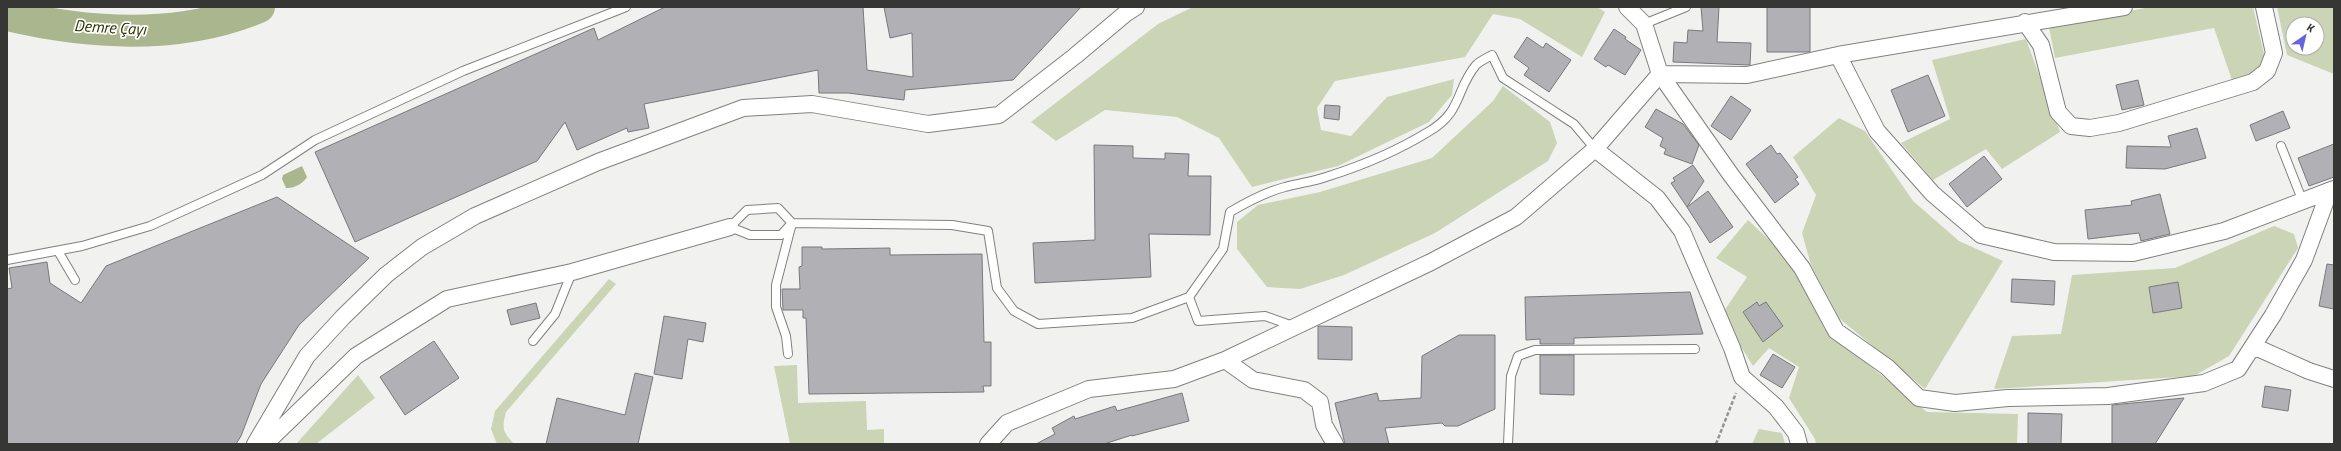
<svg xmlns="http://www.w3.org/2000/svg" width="2341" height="451" viewBox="0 0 2341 451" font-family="'Titillium Web',sans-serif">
	<rect width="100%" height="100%" fill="#f1f2ef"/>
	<path fill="#cbd4b5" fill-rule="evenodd" d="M 1193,7 L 1597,7 L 1605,12 L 1582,57 L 1520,19 L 1493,14 L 1465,57 L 1335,81 L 1317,108 L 1321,130 L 1351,136 L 1387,97 L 1454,79 L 1452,95 L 1429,122 L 1338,166 L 1252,187 L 1219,138 L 1177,117 L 1105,110 L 1056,141 L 1031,122 L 1158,24 Z
		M 2150,7 L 2253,7 L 2265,58 L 2257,70 L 2233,83 L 2214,28 L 2055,58 L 2049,27 Z
		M 2277,7 L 2334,7 L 2334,74 L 2287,55 ZM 2293,24 L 2317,24 L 2317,48 L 2293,48 Z
		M 2026,39 L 2060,132 L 2002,169 L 1986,149 L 1933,180 L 1901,143 L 1950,119 L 1932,60 Z
		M 1503,86 L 1550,122 L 1557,143 L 1548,161 L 1435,233 L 1344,275 L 1300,289 L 1267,287 L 1237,249 L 1237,222 L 1258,205 L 1320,192 L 1432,158 L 1493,101 Z
		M 1839,118 L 1865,131 L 1913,201 L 1959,241 L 2003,261 L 1925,389 L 1840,319 L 1811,265 L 1802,233 L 1816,195 L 1793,157 Z
		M 1748,220 L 1787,257 L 1825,330 L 1927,412 L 2018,414 L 2017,444 L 1816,444 L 1815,439 L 1789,398 L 1799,367 L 1769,348 L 1753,366 L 1733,334 L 1724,311 L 1747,277 L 1716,258 Z
		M 2274,226 L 2294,234 L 2298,248 L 2229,356 L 2194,376 L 1994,389 L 2012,336 L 2061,334 L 2072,275 L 2175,268 Z
		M 609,279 L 616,284 L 506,412 C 502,428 502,431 514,444 L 497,444 L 491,429 L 495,411 Z
		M 797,365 L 798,403 L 866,401 L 867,430 L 884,429 L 884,444 L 790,444 L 774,366 Z
		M 358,375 L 375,398 L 316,444 L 296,444 Z
		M 1759,429 L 1782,433 L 1785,444 L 1752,444 Z"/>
	<path fill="#aab68d" d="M 302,166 L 307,177 C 304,183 293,189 286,188 L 282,179 L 283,175 Z"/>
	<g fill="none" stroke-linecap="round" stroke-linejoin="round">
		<path stroke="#aab68d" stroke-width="32" d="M 7,15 C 88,34 180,40 259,7"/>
	</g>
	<path fill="#b1b1b5" stroke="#78797c" d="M 665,7 L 863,7 L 867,70 L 913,77 L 912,33 L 890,38 L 884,7 L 1081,7 L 1013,80 L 905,90 L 904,100 L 848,93 L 819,93 L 818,70 L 644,104 L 649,128 L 628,132 L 627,128 L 577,150 L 565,122 L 537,161 L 355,242 L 315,152 L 594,28 L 598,40 Z
		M 1701,7 L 1719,7 L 1717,42 L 1751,43 L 1750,65 L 1673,62 L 1674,42 L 1687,43 L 1688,30 L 1703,31 Z
		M 1767,7 L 1810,7 L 1810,52 L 1767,52 Z
		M 1614,29 L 1626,37 L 1625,39 L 1641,50 L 1625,75 L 1608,65 L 1606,67 L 1594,59 Z
		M 1527,37 L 1543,48 L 1546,43 L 1571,60 L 1549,92 L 1524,75 L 1529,68 L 1514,57 Z
		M 1928,75 L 1945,116 L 1908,132 L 1891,90 Z
		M 2138,80 L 2144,105 L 2122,110 L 2116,85 Z
		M 1731,96 L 1751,110 L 1731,140 L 1711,126 Z
		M 1325,105 L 1340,106 L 1339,120 L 1324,118 Z
		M 1656,109 L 1683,124 L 1699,145 L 1692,164 L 1664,154 L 1666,149 L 1660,146 L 1663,138 L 1645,127 Z
		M 2283,111 L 2290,128 L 2256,141 L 2250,125 Z
		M 2197,128 L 2206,158 L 2165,169 L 2126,168 L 2127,146 L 2171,147 L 2168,136 Z
		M 2334,144 L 2334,177 L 2309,186 L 2298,158 Z
		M 1094,145 L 1133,146 L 1133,158 L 1165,159 L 1165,153 L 1189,154 L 1188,176 L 1211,176 L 1210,235 L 1149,234 L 1151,277 L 1035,283 L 1033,243 L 1095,240 Z
		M 1771,145 L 1777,154 L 1780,153 L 1798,177 L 1795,179 L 1799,184 L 1775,203 L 1746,164 Z
		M 1984,156 L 2002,179 L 1967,207 L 1949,184 Z
		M 1693,165 L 1704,181 L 1687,207 L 1671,183 L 1675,181 L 1673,178 Z
		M 1708,191 L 1733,227 L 1710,243 L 1687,207 Z
		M 2160,194 L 2170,234 L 2141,241 L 2139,233 L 2088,239 L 2085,210 L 2132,205 L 2131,201 Z
		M 277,197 L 369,258 L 299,325 L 261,384 L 241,436 L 236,444 L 7,444 L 7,289 L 12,288 L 9,268 L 47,262 L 50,283 L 81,303 L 106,266 Z
		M 802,247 L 822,247 L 822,249 L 890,248 L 890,255 L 982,254 L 984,342 L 991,342 L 991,386 L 983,386 L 984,392 L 809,394 L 806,318 L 803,318 L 803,310 L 783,310 L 782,289 L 800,289 L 799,267 L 802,266 Z
		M 2327,264 L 2334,265 L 2334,309 L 2319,306 Z
		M 2012,279 L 2055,281 L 2054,305 L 2011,302 Z
		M 2178,282 L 2182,308 L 2153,313 L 2149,287 Z
		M 1690,292 L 1703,334 L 1574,338 L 1574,344 L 1540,344 L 1540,339 L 1526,340 L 1525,297 Z
		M 1757,302 L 1759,306 L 1766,302 L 1783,326 L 1763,342 L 1743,312 Z
		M 536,303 L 540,318 L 511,325 L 507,310 Z
		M 664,316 L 706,323 L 703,342 L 688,339 L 682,379 L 654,374 Z
		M 1318,326 L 1352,327 L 1352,360 L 1318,359 Z
		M 1459,335 L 1495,335 L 1495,409 L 1458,426 L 1445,426 L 1442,423 L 1385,428 L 1389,444 L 1345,444 L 1335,403 L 1377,393 L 1379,401 L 1421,398 L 1422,356 Z
		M 434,341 L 459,378 L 405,415 L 380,377 Z
		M 1773,354 L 1795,367 L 1782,388 L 1760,375 Z
		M 1540,355 L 1574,355 L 1574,395 L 1540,394 Z
		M 635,373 L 653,377 L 638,444 L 546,444 L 557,398 L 625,415 Z
		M 2265,386 L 2291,390 L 2288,411 L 2262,407 Z
		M 1182,393 L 1189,421 L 1132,436 L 1132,435 L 1104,444 L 1036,444 L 1055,434 L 1052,428 L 1074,416 L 1075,419 L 1115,406 L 1117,411 Z
		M 2184,398 L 2155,444 L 2112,444 L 2112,405 Z
		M 2028,413 L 2062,414 L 2061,444 L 2028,444 Z"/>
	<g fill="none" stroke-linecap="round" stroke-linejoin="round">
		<defs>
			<path id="service" d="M 1644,24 L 1686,7
				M 2281,146 L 2303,202
				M 778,208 L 792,223 L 781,235 L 750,235 L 730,227 L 747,210 Z
				M 58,251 L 75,280
				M 7,260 L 82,246 L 150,226 L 262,175 L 315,140 L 463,71 L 626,7
				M 1189,297 L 1198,321 L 1265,316 L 1293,326
				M 533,341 L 555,314 L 572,272
				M 788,354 L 786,336 L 776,307 L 776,285 L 792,223 L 952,225 L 988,231 L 997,288 L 1014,311 L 1038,324 L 1132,318 L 1189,297 L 1223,249 L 1230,212 C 1247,202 1265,192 1285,187 C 1298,183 1312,182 1326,177 C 1361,166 1397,151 1428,132 C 1463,112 1455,90 1476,65 C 1480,61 1487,58 1492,55 L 1503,78 L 1574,124 L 1595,149
				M 1508,444 L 1511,376 L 1518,356 L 1535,350 L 1695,349"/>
			<path id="minor" d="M 1627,7 L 1644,24 L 1660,74 L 1747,75 L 1838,55 L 2124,7
				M 2025,22 L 2041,45 L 2058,112 L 2071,126 L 2090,128 L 2119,123 L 2253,82 L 2267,71 L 2274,53 L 2264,7
				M 1838,55 L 1877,131 L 1933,194 L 1981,235 L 2054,252 L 2133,253 L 2224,231 L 2334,189
				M 1595,149 L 1657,198 L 1682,231 L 1732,348 L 1742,377 L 1776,407 L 1796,433 L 1799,444
				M 2253,346 L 2309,371 L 2334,379
				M 1225,360 L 1253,380 L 1304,390 L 1320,402 L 1324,425 L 1335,444
				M 255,444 L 307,356 L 343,317 L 386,275 L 422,247 L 475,216 L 598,162 L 743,108 L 812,104 L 928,124 L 999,115 L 1075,56 L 1125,14 L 1136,7
				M 265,444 L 356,356 L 447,299 L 572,272 L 730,227
				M 988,444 L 1007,423 L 1089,389 L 1174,379 L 1225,360 L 1431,262 L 1516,217 L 1595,149 L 1660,74 L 1731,175 L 1802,268 L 1836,331 L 1887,367 L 1919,398 L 1955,403 L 2008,398 L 2108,396 L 2204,383 L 2238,369 L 2273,315 L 2304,260 L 2329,192"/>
		</defs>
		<use href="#service" stroke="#81827f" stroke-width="10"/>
		<use href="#minor" stroke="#81827f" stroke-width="18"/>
		<path stroke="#949492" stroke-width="2.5" stroke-dasharray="4 2" stroke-linecap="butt" d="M 1716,444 L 1736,393"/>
		<use href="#service" stroke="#fff" stroke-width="8"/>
		<use href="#minor" stroke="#fff" stroke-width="16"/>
	</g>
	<g text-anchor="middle" stroke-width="3.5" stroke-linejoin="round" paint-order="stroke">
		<g font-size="16" font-style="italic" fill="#293201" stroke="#fffffe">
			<text transform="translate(110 27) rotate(3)" y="6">Demre Çayı</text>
		</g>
	</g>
	<rect width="2341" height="451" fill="none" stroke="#363635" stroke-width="16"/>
	<g transform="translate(2305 36) rotate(34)"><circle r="19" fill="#fffffe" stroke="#afafae"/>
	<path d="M0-3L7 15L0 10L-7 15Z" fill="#6466df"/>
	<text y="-6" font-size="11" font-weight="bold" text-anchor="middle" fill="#363635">K</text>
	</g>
</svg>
